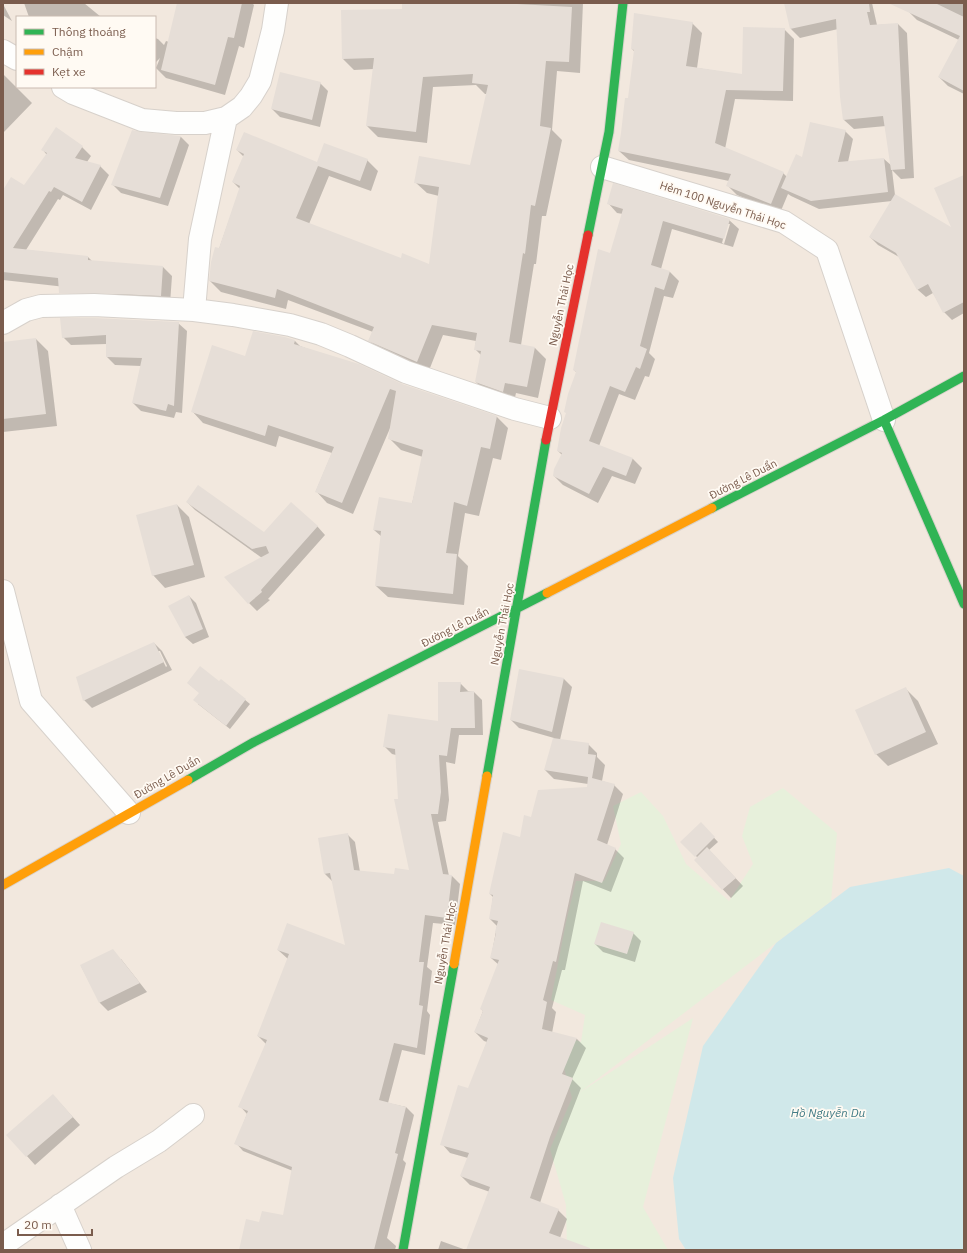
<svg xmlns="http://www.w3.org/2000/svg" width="967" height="1253" viewBox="0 0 967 1253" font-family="'IBM Plex Sans',sans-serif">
	<rect width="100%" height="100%" fill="#f9f5f0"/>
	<path fill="#f2e8de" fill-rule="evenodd" d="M 3,3 L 964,3 L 964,1250 L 3,1250 ZM 17,17 L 155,17 L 155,87 L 17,87 Z"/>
	<path fill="#e7f0db" d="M 783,788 L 837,833 L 831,901 L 579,1093 L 693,1018 L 643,1207 L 668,1250 L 567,1250 L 566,1205 L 550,1149 L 572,1098 L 564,1068 L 558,1033 L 581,1042 L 585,1015 L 551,1000 L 566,922 L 576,881 L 604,881 L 621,844 L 613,806 L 641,792 L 663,816 L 686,864 L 729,901 L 753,864 L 742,836 L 750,807 Z"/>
	<path fill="#d0e8ea" d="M 949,868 L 964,876 L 964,1250 L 686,1250 L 679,1239 L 673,1178 L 703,1046 L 776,943 L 850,887 Z"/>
	<path fill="#0003" fill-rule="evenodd" d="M 24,3 L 84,3 L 101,17 L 29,17 Z
		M 178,3 L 252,3 L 254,5 L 244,48 L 239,46 L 225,95 L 166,78 L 156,68 L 160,58 L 155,63 L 155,38 L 158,39 L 164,45 L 166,41 L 169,42 Z
		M 402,3 L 583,3 L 580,73 L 557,71 L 552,130 L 562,140 L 546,216 L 542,216 L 536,264 L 534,264 L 521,345 L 535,348 L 546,359 L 538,398 L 516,393 L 514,402 L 487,393 L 476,382 L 481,355 L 475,349 L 476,341 L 443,335 L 428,373 L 380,351 L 369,340 L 373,332 L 288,300 L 286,309 L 221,292 L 210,281 L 219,249 L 240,189 L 233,182 L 244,157 L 237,150 L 318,163 L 367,160 L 378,171 L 371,191 L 329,176 L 309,224 L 401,259 L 430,265 L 439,196 L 427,193 L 415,182 L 471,167 L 487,94 L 485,94 L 476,85 L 433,87 L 427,143 L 378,137 L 367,126 L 374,69 L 354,70 L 343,59 L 403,10 Z
		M 785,3 L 872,3 L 877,25 L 898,24 L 907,33 L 914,178 L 901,179 L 892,170 L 895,195 L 953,230 L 964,176 L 964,313 L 952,320 L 944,312 L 933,293 L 926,297 L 918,290 L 899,257 L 878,245 L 870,237 L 892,201 L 819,209 L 791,196 L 788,194 L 780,213 L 737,195 L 727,185 L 729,181 L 629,160 L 619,151 L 629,100 L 635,52 L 632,49 L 692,23 L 702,33 L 697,68 L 742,75 L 784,29 L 794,39 L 793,101 L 735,99 L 725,149 L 783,173 L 787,177 L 802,158 L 845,131 L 853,139 L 848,162 L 884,159 L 892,166 L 886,126 L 854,129 L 844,120 L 841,96 L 838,29 L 800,38 L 791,29 Z
		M 912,3 L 964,3 L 964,94 L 948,86 L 939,77 L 959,40 L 917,20 L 908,11 Z
		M 3,4 L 12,21 L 3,15 Z
		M 3,74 L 32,103 L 3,133 Z
		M 320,83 L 328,91 L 320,127 L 280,117 L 272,109 Z
		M 141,133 L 181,137 L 189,145 L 168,206 L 121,193 L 113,185 Z
		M 82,147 L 91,156 L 87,162 L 100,166 L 109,175 L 91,210 L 63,195 L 60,200 L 58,199 L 26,250 L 88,257 L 92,261 L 163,267 L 172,276 L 170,304 L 122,302 L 114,294 L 119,293 L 3,280 L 3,191 L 25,186 L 47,155 L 42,149 Z
		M 608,203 L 729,220 L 739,229 L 733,247 L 672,229 L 661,269 L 670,272 L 679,281 L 673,298 L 664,296 L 649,353 L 655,359 L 649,377 L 645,376 L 635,400 L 619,394 L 599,446 L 633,459 L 642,468 L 635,484 L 612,476 L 598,503 L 563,485 L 554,476 L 562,455 L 558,451 L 577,373 L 574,370 L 623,214 L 617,213 ZM 727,224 L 730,224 L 724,244 L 722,243 Z
		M 178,323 L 187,331 L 182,413 L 176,412 L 174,418 L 141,411 L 133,403 L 141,366 L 115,365 L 107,357 L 107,344 L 71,345 L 63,337 Z
		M 36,339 L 48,351 L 57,426 L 3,432 L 3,343 Z
		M 295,341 L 300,346 L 402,385 L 497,417 L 508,428 L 501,460 L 493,458 L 479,516 L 465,513 L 458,556 L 468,566 L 464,605 L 388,597 L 376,586 L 382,537 L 374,530 L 412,504 L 423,457 L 401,450 L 389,438 L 391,426 L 353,514 L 327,503 L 316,491 L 332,453 L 279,436 L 276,447 L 203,423 L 192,411 L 245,358 Z
		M 187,502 L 265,533 L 317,526 L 325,535 L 268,599 L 270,600 L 257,611 L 249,603 L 262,558 L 195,510 Z
		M 177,505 L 189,517 L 205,577 L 165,588 L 153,575 Z
		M 189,596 L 196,603 L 209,637 L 193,644 L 185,637 Z
		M 154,643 L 162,651 L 172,670 L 92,708 L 84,700 ZM 158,651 L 160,651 L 167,666 L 166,667 Z
		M 520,670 L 564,679 L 572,687 L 560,740 L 588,744 L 597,753 L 597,757 L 605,765 L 602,781 L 614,785 L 623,794 L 607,845 L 615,849 L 624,858 L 611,892 L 583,881 L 565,970 L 562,970 L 552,1008 L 556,1012 L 552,1033 L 577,1039 L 586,1048 L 572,1079 L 581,1088 L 558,1147 L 540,1203 L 558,1210 L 567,1219 L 560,1238 L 575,1250 L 467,1250 L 490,1192 L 470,1185 L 461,1176 L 468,1158 L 450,1153 L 442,1144 L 469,1089 L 487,1042 L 484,1041 L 475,1032 L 483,1011 L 481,1009 L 499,965 L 491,958 L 497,926 L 490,919 L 493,897 L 490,894 L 532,818 L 588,788 L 588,784 L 554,779 L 545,770 L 554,738 L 519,728 L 511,720 Z
		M 221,680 L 250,704 L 230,729 L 198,704 L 200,693 L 188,683 L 219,682 Z
		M 460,683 L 468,691 L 474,692 L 482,700 L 483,735 L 459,735 L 455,764 L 446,762 L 449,800 L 446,821 L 438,822 L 449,876 L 452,876 L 460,884 L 455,925 L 433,923 L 427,967 L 432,971 L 427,1011 L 430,1015 L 425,1055 L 402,1050 L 388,1103 L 406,1107 L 414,1115 L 403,1160 L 406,1163 L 387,1238 L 396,1246 L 395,1250 L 240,1250 L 260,1223 L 284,1217 L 293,1171 L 243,1151 L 236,1143 L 247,1114 L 240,1106 L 266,1044 L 258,1036 L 288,959 L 278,950 L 347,946 L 333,882 L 325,874 L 319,839 L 347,834 L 355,842 L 360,872 L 395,875 L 411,871 L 399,800 L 396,755 L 392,754 L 384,746 L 439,722 Z
		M 906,689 L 918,701 L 938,744 L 888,766 L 876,754 Z
		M 701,824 L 718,842 L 709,850 L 743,886 L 731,898 L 695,860 L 698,858 L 682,842 Z
		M 633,933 L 641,941 L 635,962 L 603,952 L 595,944 Z
		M 121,959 L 147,992 L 108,1011 L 100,1003 L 81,966 Z
		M 61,1104 L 80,1125 L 35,1165 L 8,1135 Z
		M 441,1241 L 466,1250 L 438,1250 Z"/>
	<path fill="#e6ded7" d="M 177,3 L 242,3 L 234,38 L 228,37 L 215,85 L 161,70 Z
		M 402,3 L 501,3 L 572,7 L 569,62 L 546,61 L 540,126 L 551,128 L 535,206 L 531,205 L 525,254 L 523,253 L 509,342 L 535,347 L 527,387 L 505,383 L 503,392 L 475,382 L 481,351 L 474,350 L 477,333 L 432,325 L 417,362 L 368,341 L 374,327 L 277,289 L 275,298 L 209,281 L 211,262 L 215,247 L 219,248 L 240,186 L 232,182 L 244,154 L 236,150 L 244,132 L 317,162 L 324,143 L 368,159 L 360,181 L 318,166 L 296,218 L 401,258 L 402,253 L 429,264 L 439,187 L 414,183 L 419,156 L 470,165 L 488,85 L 472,83 L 473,74 L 423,77 L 416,132 L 366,126 L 374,58 L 342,59 L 341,10 L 402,9 Z
		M 784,3 L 869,3 L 870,12 L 867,12 L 870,25 L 898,23 L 905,169 L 891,170 L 883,116 L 843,120 L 840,97 L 836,19 L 790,29 Z
		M 888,3 L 935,3 L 964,17 L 964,91 L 938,77 L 960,36 Z
		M 634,13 L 693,22 L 686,66 L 742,74 L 743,27 L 785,28 L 783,91 L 726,90 L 715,143 L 784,172 L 771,204 L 726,186 L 731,174 L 618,151 L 621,133 L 625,98 L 628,98 L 634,50 L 631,49 Z
		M 280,72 L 321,82 L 312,120 L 271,109 Z
		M 810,122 L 846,130 L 838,162 L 884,158 L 888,192 L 811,201 L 781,188 L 796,154 L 802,157 Z
		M 56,127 L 83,146 L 75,158 L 101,165 L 82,202 L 54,187 L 51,192 L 49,191 L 13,248 L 88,256 L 88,260 L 163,266 L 161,296 L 95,293 L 59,293 L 58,278 L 3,272 L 3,190 L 11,177 L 24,185 L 47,153 L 41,150 Z
		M 132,130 L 141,132 L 181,136 L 160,198 L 111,185 Z
		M 964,175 L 964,302 L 943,313 L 928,284 L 917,290 L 896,253 L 869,237 L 895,194 L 951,227 L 934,188 Z
		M 613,183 L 730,219 L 724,239 L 663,221 L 651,265 L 670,271 L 664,290 L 655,287 L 640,346 L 647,349 L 640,369 L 636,367 L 625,392 L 610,386 L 589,441 L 633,458 L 626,476 L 603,467 L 589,494 L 553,476 L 554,469 L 562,453 L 557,451 L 561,428 L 566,413 L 564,412 L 568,394 L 576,372 L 573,370 L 598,249 L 610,253 L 623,209 L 607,204 Z
		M 60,318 L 94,318 L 179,322 L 174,406 L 168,404 L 166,411 L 132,403 L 142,358 L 106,357 L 106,335 L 62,338 Z
		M 253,331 L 285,337 L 295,340 L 294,344 L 359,364 L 402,384 L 497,416 L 490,449 L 481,447 L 467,506 L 454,502 L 446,553 L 457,554 L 453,594 L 375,586 L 381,531 L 373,530 L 379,497 L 412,503 L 423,450 L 388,439 L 396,391 L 390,389 L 342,503 L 315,492 L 334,447 L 268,425 L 265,436 L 191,412 L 212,345 L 245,356 Z
		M 36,338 L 46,414 L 3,419 L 3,342 Z
		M 198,485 L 264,532 L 291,502 L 318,526 L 261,590 L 262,592 L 248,604 L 224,577 L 269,553 L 266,546 L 252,549 L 186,502 Z
		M 177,504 L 194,565 L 152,576 L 136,515 Z
		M 189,595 L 203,629 L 185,637 L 168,606 Z
		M 154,642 L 164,662 L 83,701 L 76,677 Z
		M 200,666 L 219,681 L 221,679 L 246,699 L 226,726 L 193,700 L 199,693 L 187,683 Z
		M 519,669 L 564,678 L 552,732 L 510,720 Z
		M 438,682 L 461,682 L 460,692 L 474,691 L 475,728 L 451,728 L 447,756 L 439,755 L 441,792 L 438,814 L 431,814 L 443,874 L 452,875 L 447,918 L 425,915 L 419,962 L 424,962 L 419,1005 L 423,1006 L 417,1048 L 394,1043 L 379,1100 L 406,1107 L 395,1153 L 398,1154 L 374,1250 L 239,1250 L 246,1219 L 259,1222 L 262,1211 L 283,1215 L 292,1167 L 234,1144 L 248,1111 L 238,1107 L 267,1040 L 257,1036 L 289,954 L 277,950 L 287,923 L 345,945 L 330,873 L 324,874 L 318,838 L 348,833 L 354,870 L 394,874 L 395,868 L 409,870 L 394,799 L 398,799 L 395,749 L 383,747 L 388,714 L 438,721 Z
		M 906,687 L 926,732 L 875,755 L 855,710 Z
		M 553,738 L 589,743 L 588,754 L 596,755 L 592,778 L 615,784 L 597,840 L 616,848 L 602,883 L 575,873 L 556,962 L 553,961 L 543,1000 L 547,1002 L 542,1029 L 577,1038 L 562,1074 L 573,1078 L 550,1137 L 530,1198 L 559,1209 L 549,1233 L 590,1248 L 590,1250 L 466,1250 L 490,1187 L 460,1176 L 469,1153 L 440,1145 L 458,1085 L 468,1088 L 488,1038 L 474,1032 L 483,1011 L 480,1009 L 499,960 L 490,958 L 496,933 L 495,932 L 498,921 L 489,919 L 493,895 L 489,894 L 503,832 L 520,837 L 524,815 L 531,817 L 538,790 L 587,787 L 588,777 L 544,770 Z
		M 701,822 L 715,837 L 695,857 L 680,842 Z
		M 707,847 L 736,878 L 722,890 L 694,860 Z
		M 601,922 L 634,932 L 627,954 L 594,944 Z
		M 113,949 L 140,983 L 99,1003 L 80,965 Z
		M 53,1094 L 73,1117 L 26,1157 L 6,1135 Z"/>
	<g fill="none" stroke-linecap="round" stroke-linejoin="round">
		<defs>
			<path id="street" d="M 3,51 L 17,59
				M 63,87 L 73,93 L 142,120 L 176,123 L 205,123 L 226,118 L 242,107 L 251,96 L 260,81 L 273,30 L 277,3
				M 602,167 L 784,222 L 827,250 L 884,420
				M 194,310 L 200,239 L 226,118
				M 3,323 L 26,310 L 41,306 L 94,305 L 194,310 L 233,315 L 290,325 L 321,334 L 350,346 L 406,372 L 515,409 L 550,418
				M 3,591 L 31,701 L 129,813
				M 60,1205 L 80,1250
				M 3,1245 L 116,1167 L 159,1141 L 193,1115"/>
			<path id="fast" d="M 588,235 L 609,132 L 623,3
				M 884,420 L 964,604
				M 712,508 L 884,420 L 964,376
				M 487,776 L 546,440
				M 188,780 L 254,742 L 547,593
				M 403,1250 L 454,964"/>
			<path id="slow" d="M 547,593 L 712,508
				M 3,885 L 188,780
				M 454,964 L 487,776"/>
			<path id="jam" d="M 546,440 L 588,235"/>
		</defs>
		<use href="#street" stroke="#d7d1cb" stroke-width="24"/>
		<use href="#fast" stroke="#d9d2cb" stroke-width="11"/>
		<use href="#slow" stroke="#d9d2cb" stroke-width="11"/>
		<use href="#jam" stroke="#d9d2cb" stroke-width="11"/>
		<use href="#street" stroke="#fefefd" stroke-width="22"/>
		<use href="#fast" stroke="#30b455" stroke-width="9"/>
		<use href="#slow" stroke="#ff9f0a" stroke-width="9"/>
		<use href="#jam" stroke="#e5322d" stroke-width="9"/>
	</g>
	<g text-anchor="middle" stroke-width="3.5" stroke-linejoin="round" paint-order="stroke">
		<g font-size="11" fill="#7a5c4d" stroke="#fffaf3">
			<text transform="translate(723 205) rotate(18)" y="4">Hẻm 100 Nguyễn Thái Học</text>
			<text transform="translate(561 305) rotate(-78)" y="4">Nguyễn Thái Học</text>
			<text transform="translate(743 479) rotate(-27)" y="4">Đường Lê Duẩn</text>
			<text transform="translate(502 624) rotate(-79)" y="4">Nguyễn Thái Học</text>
			<text transform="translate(455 627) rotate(-27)" y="4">Đường Lê Duẩn</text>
			<text transform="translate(167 777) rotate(-30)" y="4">Đường Lê Duẩn</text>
			<text transform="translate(445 943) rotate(-80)" y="4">Nguyễn Thái Học</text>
		</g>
		<g font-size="12" font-style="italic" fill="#437c86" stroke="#fffaf3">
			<text x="828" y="1117">Hồ Nguyễn Du</text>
		</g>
	</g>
	<rect width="967" height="1253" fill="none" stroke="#7a5c4d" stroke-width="8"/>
	<rect x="16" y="16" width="140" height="72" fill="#fffaf3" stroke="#cabbb1"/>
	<rect x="24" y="29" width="20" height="6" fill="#30b455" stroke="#cabbb1"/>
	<text x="52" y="36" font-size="12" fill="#7a5c4d">Thông thoáng</text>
	<rect x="24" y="49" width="20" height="6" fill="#ff9f0a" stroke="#cabbb1"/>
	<text x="52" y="56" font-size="12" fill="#7a5c4d">Chậm</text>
	<rect x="24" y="69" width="20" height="6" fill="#e5322d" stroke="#cabbb1"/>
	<text x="52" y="76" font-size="12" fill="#7a5c4d">Kẹt xe</text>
	<path d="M18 1229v6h74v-6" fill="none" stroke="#7a5c4d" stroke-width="2"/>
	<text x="24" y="1229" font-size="12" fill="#7a5c4d" stroke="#fffaf3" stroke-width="3" paint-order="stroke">20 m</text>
</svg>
